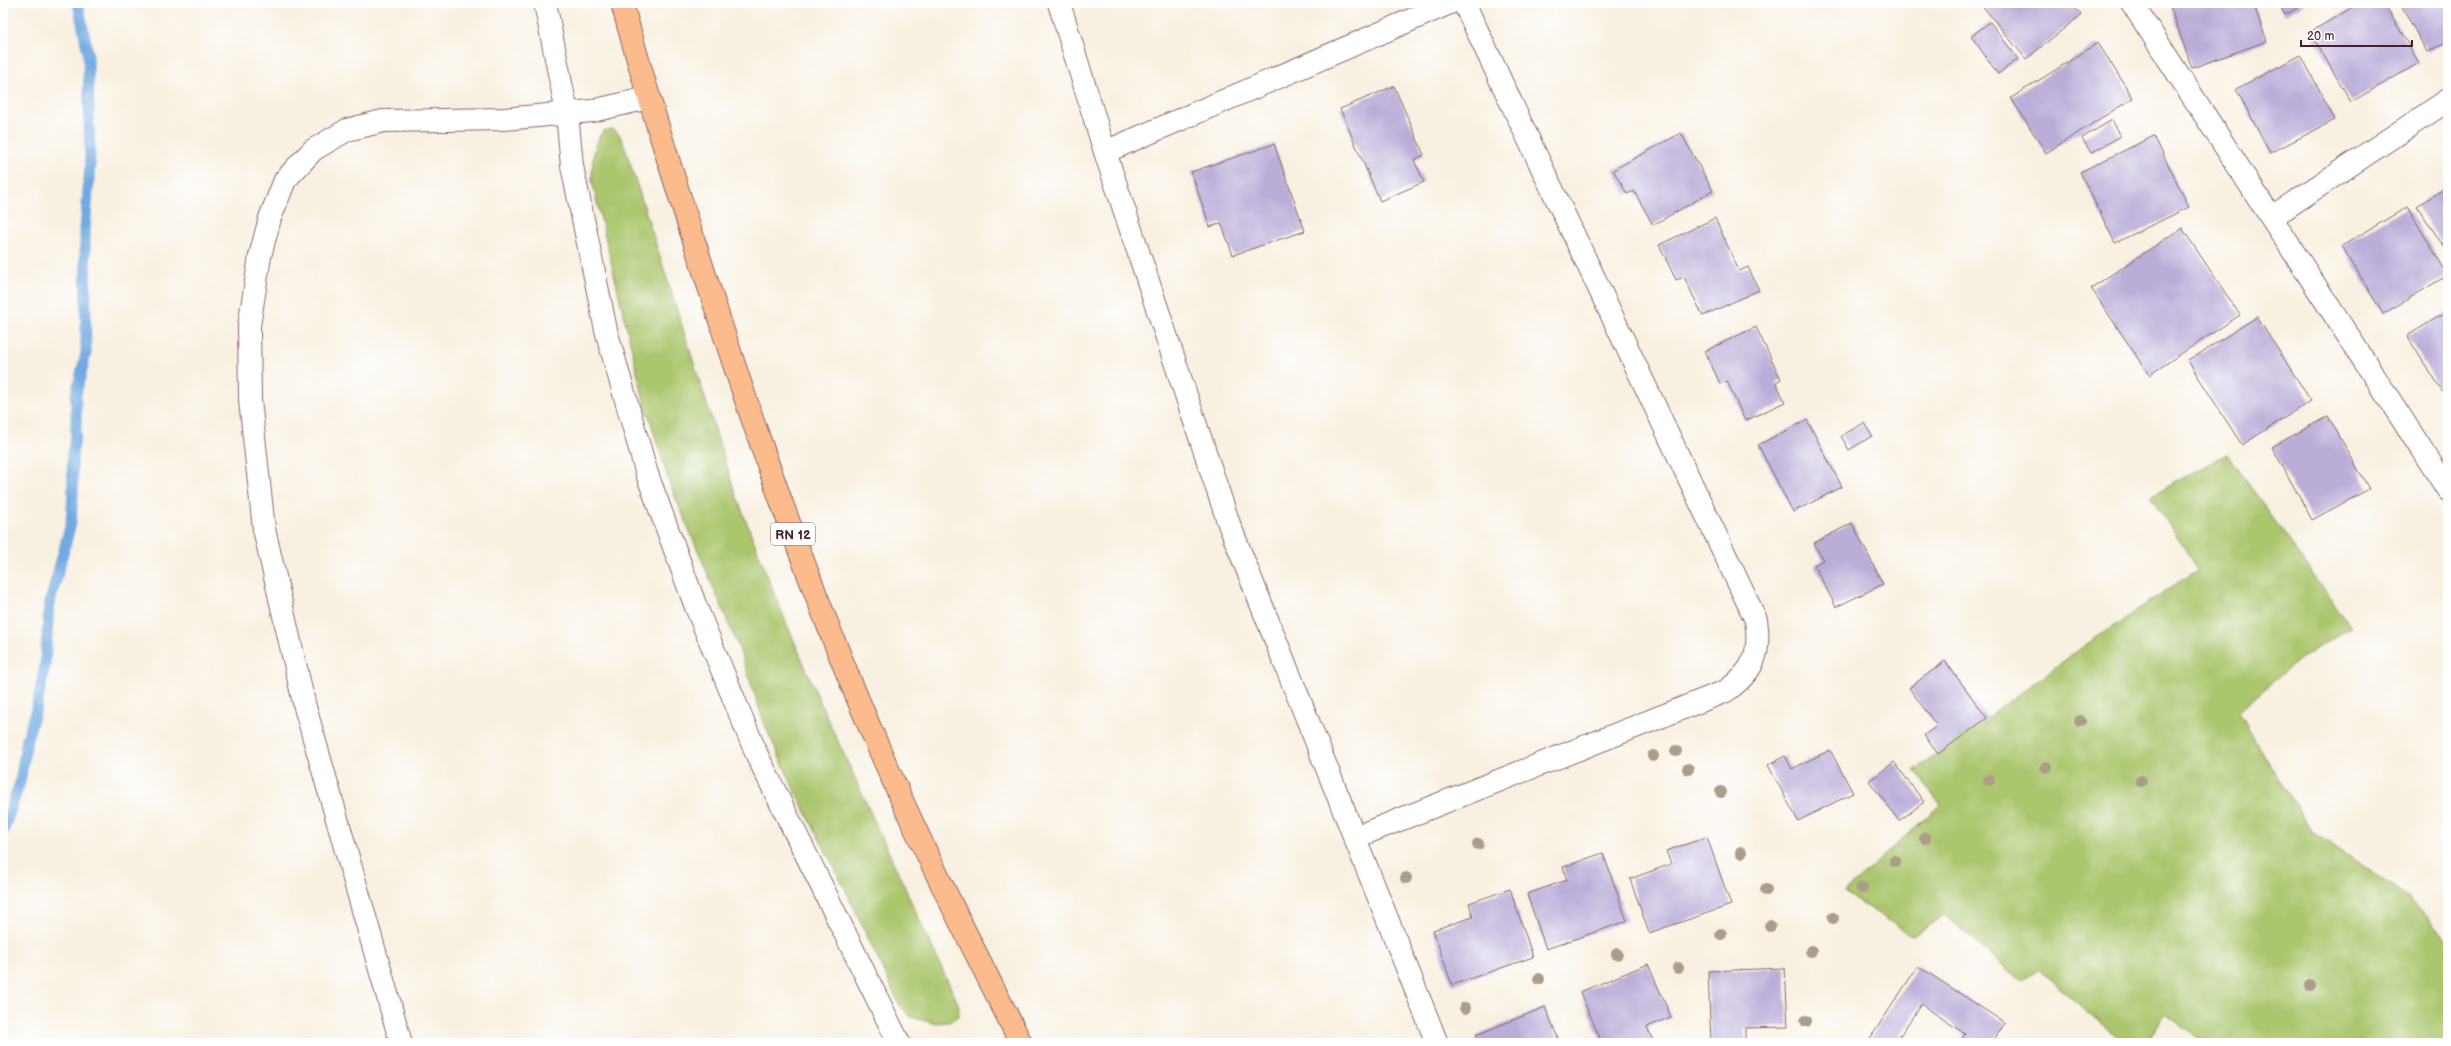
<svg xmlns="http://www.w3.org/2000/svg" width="2451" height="1046" viewBox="0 0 2451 1046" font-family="'Balsamiq Sans',sans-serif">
	<rect width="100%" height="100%" fill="#fff"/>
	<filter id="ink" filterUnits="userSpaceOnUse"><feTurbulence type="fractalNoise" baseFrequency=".025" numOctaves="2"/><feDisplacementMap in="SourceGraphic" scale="8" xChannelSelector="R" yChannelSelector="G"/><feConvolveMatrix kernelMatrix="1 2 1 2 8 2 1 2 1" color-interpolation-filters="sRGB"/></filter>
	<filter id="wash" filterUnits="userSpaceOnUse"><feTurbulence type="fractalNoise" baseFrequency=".012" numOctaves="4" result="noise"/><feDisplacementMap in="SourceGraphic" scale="16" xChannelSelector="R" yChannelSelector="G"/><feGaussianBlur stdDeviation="0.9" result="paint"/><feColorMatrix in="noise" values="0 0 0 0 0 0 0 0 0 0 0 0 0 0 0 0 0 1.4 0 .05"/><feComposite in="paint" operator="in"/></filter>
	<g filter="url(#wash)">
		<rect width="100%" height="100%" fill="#f8f0e0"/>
		<path fill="#abc66d" stroke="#7a724c" d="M 613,129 L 619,134 L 624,144 L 735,492 L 775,596 L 821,704 L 959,1006 L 958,1017 L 949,1022 L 933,1023 L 911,1017 L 900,1006 L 847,893 L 794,789 L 764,723 L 739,648 L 669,482 L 643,397 L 592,181 C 592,163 593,146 603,131 Z
			M 2227,454 L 2351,627 L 2303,656 L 2238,712 L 2310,830 L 2406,895 L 2448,940 L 2448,1043 L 2207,1043 L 2165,1014 L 2147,1043 L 2125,1043 L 2039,970 L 2022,982 L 1944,915 L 1913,936 L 1844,892 L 1940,805 L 1915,770 L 2084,646 L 2198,569 L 2150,496 Z"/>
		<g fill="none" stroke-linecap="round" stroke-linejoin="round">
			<path stroke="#71a9e0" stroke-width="11" d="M 3,832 L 20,782 L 27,739 L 37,706 L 45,665 L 49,606 L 71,523 L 73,495 L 72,454 L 76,435 L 76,394 L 86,353 L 85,229 L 90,166 L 88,53 L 78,3"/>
		</g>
		<g id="blocks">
			<path fill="#baadd8" d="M 1980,3 L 2071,3 L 2081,15 L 2026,59 Z
				M 2169,3 L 2253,3 L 2267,41 L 2192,68 Z
				M 2278,3 L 2306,3 L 2285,15 Z
				M 2360,3 L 2384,3 L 2419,63 L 2351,102 L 2310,32 Z
				M 2400,3 L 2448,3 L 2448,41 L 2427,52 Z
				M 1990,22 L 2018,59 L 1998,74 L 1971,36 Z
				M 2098,43 L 2133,98 L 2046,153 L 2011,98 Z
				M 2301,55 L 2335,120 L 2270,153 L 2236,89 Z
				M 1394,86 L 1424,155 L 1414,160 L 1424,182 L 1380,201 L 1340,109 Z
				M 2112,120 L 2121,136 L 2091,153 L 2082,138 Z
				M 1681,133 L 1713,191 L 1653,225 L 1634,191 L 1627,194 L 1613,170 Z
				M 2154,136 L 2189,207 L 2115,243 L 2080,172 Z
				M 1274,144 L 1305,231 L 1233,255 L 1221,223 L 1210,227 L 1191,172 Z
				M 2448,186 L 2448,253 L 2417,206 Z
				M 2407,207 L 2448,275 L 2383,314 L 2342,246 Z
				M 1715,218 L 1739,271 L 1748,267 L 1759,290 L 1703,316 L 1684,277 L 1676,280 L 1659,245 Z
				M 2182,228 L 2240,315 L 2149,375 L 2091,288 Z
				M 2448,311 L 2448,401 L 2407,336 Z
				M 2257,317 L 2311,401 L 2242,445 L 2188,361 Z
				M 1756,327 L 1781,379 L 1776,382 L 1785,402 L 1745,421 L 1727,381 L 1720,384 L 1705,351 Z
				M 2328,416 L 2369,489 L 2312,520 L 2272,447 Z
				M 1807,420 L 1842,487 L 1793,512 L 1758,445 Z
				M 1864,423 L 1872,436 L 1849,450 L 1841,436 Z
				M 1852,523 L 1883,584 L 1836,607 L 1814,565 L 1823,560 L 1814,543 Z
				M 1945,661 L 1987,718 L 1938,754 L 1924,735 L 1937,726 L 1909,688 Z
				M 1830,750 L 1853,793 L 1798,821 L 1768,765 L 1785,756 L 1792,769 Z
				M 1894,762 L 1924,802 L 1899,821 L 1869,781 Z
				M 1707,837 L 1731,905 L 1649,933 L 1630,879 L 1671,864 L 1666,851 Z
				M 1603,853 L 1627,921 L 1546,949 L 1527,894 L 1567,880 L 1563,867 Z
				M 1510,889 L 1533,957 L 1452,985 L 1433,930 L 1473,917 L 1469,903 Z
				M 1648,964 L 1671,1017 L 1647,1027 L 1654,1043 L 1602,1043 L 1580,992 Z
				M 1918,966 L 2005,1023 L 1992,1043 L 1959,1043 L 1965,1034 L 1921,1004 L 1895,1043 L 1867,1043 Z
				M 1785,968 L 1788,1027 L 1745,1028 L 1745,1042 L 1711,1043 L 1708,971 Z
				M 1545,1007 L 1560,1043 L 1479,1043 L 1476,1035 Z"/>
		</g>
	</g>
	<g filter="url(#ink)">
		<use href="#blocks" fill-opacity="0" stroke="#87686a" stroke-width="1"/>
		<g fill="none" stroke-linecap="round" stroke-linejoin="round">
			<defs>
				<path id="minor" d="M 545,3 L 567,113 L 572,166 L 606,330 L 647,474 L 696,607 L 757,755 L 899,1043
					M 1059,3 L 1105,152 L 1229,524 L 1437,1043
					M 2132,3 L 2448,490
					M 1105,152 L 1450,3
					M 2272,217 L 2448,100
					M 1356,837 L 1726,691 C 1754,671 1761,654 1756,620 L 1464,3
					M 401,1043 L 305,707 L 264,529 L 250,400 L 249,326 L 260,256 L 270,218 L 285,180 L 313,150 L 347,130 L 383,121 L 504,119 L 592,111 L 648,98"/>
				<path id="primary" d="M 622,3 C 650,106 683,207 716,309 C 765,462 819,613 884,760 C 926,856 974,950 1021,1043"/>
			</defs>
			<use href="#minor" stroke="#87686a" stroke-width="24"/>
			<use href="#primary" stroke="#87686a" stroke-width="24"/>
			<use href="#minor" stroke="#fff" stroke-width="22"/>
			<use href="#primary" stroke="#fbbb8c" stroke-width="22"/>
		</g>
		<g fill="#ab9d89">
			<circle cx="2080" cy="721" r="6"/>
			<circle cx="1676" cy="751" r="6"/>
			<circle cx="1653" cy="756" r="6"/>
			<circle cx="2046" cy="767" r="6"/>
			<circle cx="1688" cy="769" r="6"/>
			<circle cx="1989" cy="780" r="6"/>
			<circle cx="2141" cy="781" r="6"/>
			<circle cx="1721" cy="792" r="6"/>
			<circle cx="1925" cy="838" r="6"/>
			<circle cx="1478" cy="844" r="6"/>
			<circle cx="1741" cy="853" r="6"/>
			<circle cx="1895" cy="861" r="6"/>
			<circle cx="1406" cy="878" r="6"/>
			<circle cx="1862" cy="888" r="6"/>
			<circle cx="1766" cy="890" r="6"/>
			<circle cx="1833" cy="918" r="6"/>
			<circle cx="1770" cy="926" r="6"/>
			<circle cx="1721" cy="934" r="6"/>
			<circle cx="1811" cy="951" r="6"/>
			<circle cx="1617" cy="954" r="6"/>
			<circle cx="1678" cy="968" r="6"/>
			<circle cx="1539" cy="979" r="6"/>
			<circle cx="2310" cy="986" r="6"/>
			<circle cx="1465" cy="1008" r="6"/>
			<circle cx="1806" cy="1021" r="6"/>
		</g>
	</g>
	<g text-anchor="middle" stroke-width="3" stroke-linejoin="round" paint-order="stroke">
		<rect fill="#fff" stroke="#80626b" stroke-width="1" x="771" y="523" width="44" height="22" rx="3"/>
		<g font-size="13" font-weight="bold" fill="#4a1f2b">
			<text x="793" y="539">RN 12</text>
		</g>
	</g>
	<rect width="2451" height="1046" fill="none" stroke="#fff" stroke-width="16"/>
	<path d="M2301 40v6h111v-6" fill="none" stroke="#4a1f2b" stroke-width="2"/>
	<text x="2307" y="40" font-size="12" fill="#4a1f2b" stroke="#ffffff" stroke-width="3" paint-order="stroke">20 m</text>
</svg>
